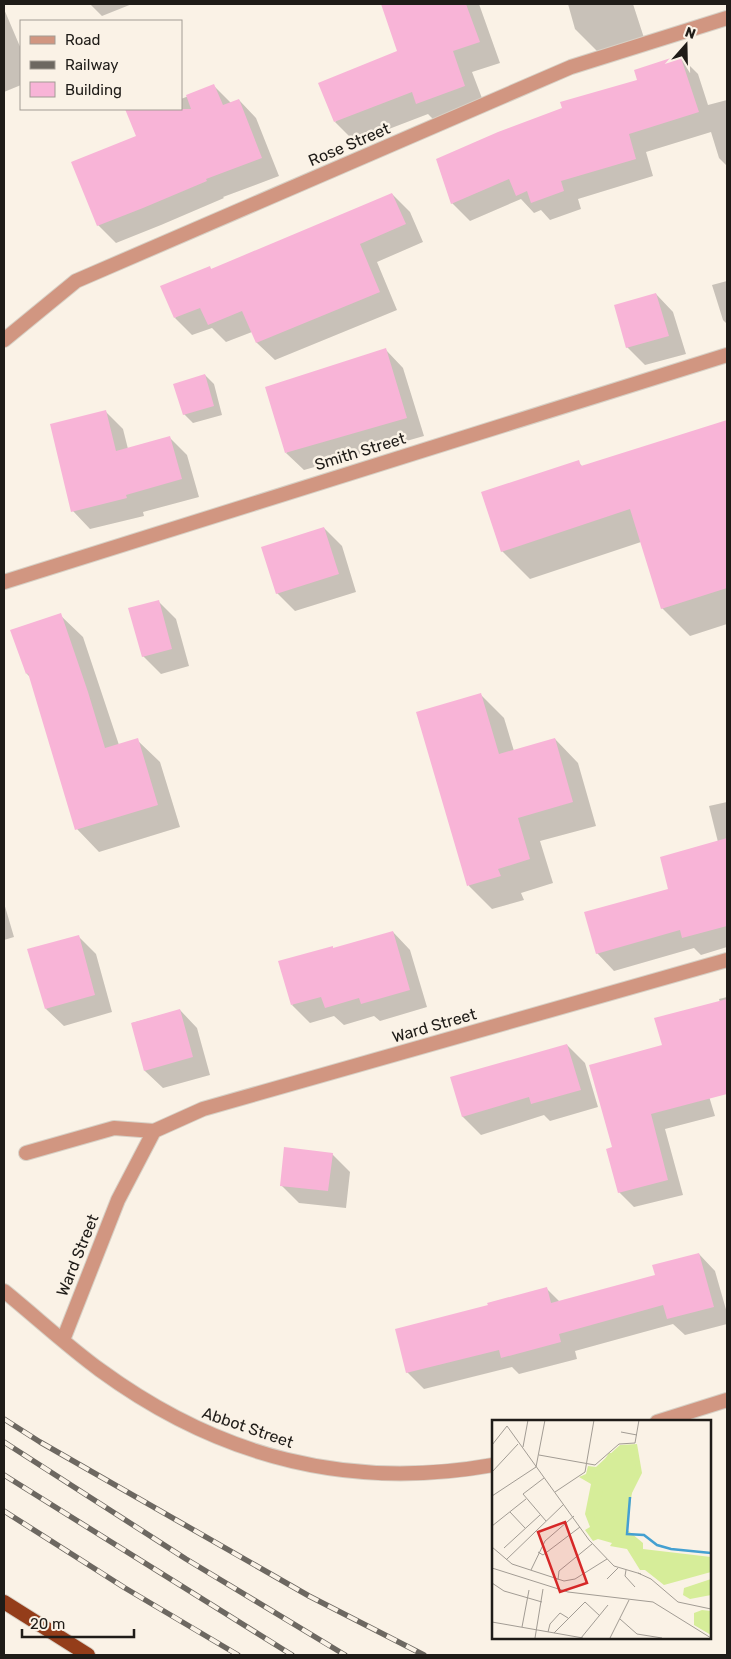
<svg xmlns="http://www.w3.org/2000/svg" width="731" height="1659" viewBox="0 0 731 1659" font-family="Rubik,sans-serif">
	<rect width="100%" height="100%" fill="#faf2e6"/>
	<path fill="#0003" d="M 90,4 L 132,4 L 102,16 Z
		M 382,4 L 479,4 L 500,63 L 472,72 L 485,106 L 438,124 L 428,114 L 355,142 L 335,122 L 399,51 Z
		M 568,4 L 633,4 L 646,44 L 603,57 L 575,29 Z
		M 4,9 L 21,49 L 21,85 L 4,92 Z
		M 680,56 L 698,74 L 708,105 L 727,100 L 727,166 L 719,158 L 711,132 L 646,152 L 653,176 L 578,199 L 581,209 L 550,220 L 541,210 L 534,213 L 521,199 L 470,221 L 452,203 L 638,81 Z
		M 214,86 L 231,103 L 239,100 L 256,118 L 279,176 L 223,197 L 224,198 L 161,225 L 116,243 L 98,225 L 138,137 L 127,110 L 181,109 L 181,99 Z
		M 392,194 L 410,212 L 423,242 L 377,262 L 397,310 L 275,360 L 257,343 L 252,332 L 226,342 L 212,328 L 192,335 L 175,318 L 209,267 L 212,270 Z
		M 727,281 L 727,324 L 723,320 L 712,285 Z
		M 656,294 L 673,312 L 686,354 L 645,365 L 627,347 Z
		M 386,350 L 403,368 L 424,436 L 304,470 L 286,453 Z
		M 205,375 L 214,384 L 222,415 L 193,423 L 184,414 Z
		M 105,411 L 123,429 L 128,449 L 170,438 L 187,455 L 199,497 L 143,512 L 144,516 L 90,529 L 73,511 Z
		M 726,422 L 727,624 L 690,636 L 662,608 L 641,542 L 530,579 L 502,551 L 578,462 L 583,467 Z
		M 324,528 L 342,546 L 356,592 L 295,611 L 277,593 Z
		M 158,601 L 176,619 L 189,666 L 161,674 L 143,656 Z
		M 60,615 L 83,637 L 119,745 L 137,740 L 160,762 L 180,827 L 99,852 L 77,829 L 31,678 L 27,674 Z
		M 480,694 L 504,718 L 514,751 L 555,739 L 578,763 L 596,826 L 540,841 L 553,883 L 521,893 L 524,900 L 492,909 L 469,886 Z
		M 727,802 L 727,947 L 701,955 L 694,948 L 614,971 L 597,953 L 670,889 L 718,842 L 709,806 Z
		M 4,903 L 14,937 L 4,940 Z
		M 393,932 L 410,950 L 427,1007 L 380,1021 L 374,1016 L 344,1025 L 334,1016 L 310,1023 L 292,1005 L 332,947 L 334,949 Z
		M 78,936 L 96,954 L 112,1012 L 64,1026 L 46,1009 Z
		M 727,997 L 727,1087 L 708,1093 L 715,1116 L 665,1129 L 683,1195 L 634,1207 L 619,1192 L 614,1148 L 664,1046 L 720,1002 L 719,999 Z
		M 180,1010 L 197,1028 L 210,1075 L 163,1088 L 145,1071 L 132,1023 Z
		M 567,1045 L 585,1063 L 598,1107 L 550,1121 L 544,1115 L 481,1135 L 463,1117 L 452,1078 Z
		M 332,1154 L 350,1172 L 346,1208 L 299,1203 L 281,1185 Z
		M 699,1254 L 715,1271 L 727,1313 L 727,1324 L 685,1335 L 673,1324 L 575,1351 L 577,1359 L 519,1374 L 512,1367 L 424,1389 L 407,1372 L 489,1306 L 547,1289 L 560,1302 L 656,1276 Z"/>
	<path fill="#f8b4d7" d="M 381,4 L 466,4 L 480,42 L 453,51 L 465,86 L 416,104 L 412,92 L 334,122 L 318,83 L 397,51 Z
		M 680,55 L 699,112 L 629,134 L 636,159 L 561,181 L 564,191 L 531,203 L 527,191 L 516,196 L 509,179 L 451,204 L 436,159 L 498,132 L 562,108 L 560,102 L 637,80 L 634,70 Z
		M 214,84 L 223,105 L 239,99 L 262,158 L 206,179 L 207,181 L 143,208 L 97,226 L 71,162 L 136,136 L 125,109 L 191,109 L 186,95 Z
		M 392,193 L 406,224 L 360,244 L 380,292 L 256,343 L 242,311 L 208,325 L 200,308 L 174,318 L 160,286 L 210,266 L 211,269 Z
		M 656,293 L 669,336 L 626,348 L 614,305 Z
		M 386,348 L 407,418 L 285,453 L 265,387 Z
		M 205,374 L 214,406 L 183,415 L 173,384 Z
		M 106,410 L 116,451 L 170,436 L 182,479 L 126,495 L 127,498 L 71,512 L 50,424 Z
		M 727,420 L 727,588 L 661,609 L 630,509 L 501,552 L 481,492 L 579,460 L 581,466 Z
		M 324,527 L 339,574 L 276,594 L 261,547 Z
		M 159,600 L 172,649 L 142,657 L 128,608 Z
		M 61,613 L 88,692 L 105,748 L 138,738 L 158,805 L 75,830 L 28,673 L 26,674 L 10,630 Z
		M 481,693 L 499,754 L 555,738 L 573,802 L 518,818 L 530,859 L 498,869 L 501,876 L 467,886 L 416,712 Z
		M 727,838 L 727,926 L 682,938 L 680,930 L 596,954 L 584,912 L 668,889 L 660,857 Z
		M 393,931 L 410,990 L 361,1004 L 359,998 L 325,1008 L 321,997 L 291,1005 L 278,961 L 333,946 L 333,948 Z
		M 79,935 L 95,995 L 45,1009 L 27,949 Z
		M 727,999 L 727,1094 L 651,1114 L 668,1180 L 618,1193 L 606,1149 L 612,1147 L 589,1065 L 662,1045 L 654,1018 Z
		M 180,1009 L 193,1057 L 144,1071 L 131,1023 Z
		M 567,1044 L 581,1090 L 531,1104 L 529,1097 L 462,1117 L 450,1077 Z
		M 284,1147 L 333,1153 L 328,1191 L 280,1186 Z
		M 699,1253 L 714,1307 L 667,1319 L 663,1305 L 559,1334 L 561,1342 L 501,1358 L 499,1350 L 406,1373 L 395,1329 L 488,1305 L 487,1303 L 547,1287 L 551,1303 L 655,1275 L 652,1265 Z"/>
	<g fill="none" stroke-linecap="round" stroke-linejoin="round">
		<defs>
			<path id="service" d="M 26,1153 L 114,1128 L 154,1131"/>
			<path id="minor" d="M 4,340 L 76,281 L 571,67 L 727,18
				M 4,582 L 727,355
				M 4,1291 C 36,1317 67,1346 100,1370 C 219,1457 348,1491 493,1465
				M 63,1340 L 118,1200 L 154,1131 L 203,1109 L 727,960
				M 657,1422 L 727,1400"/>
			<path id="trunk" d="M 4,1602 L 88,1655"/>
		</defs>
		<use href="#service" stroke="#d7d0c5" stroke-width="16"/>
		<use href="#minor" stroke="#d7d0c5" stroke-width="16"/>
		<use href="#trunk" stroke="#d7d0c5" stroke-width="16"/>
		<use href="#service" stroke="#d19681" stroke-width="14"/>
		<use href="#minor" stroke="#d19681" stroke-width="14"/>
		<use href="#trunk" stroke="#943d1a" stroke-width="14"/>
		<defs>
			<path id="rail" d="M 4,1419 L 40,1442 L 309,1596 L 424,1655
				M 4,1442 L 186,1559 L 345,1655
				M 4,1475 L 292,1655
				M 4,1511 L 125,1588 L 238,1655"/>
		</defs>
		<use href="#rail" stroke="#6d6861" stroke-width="5.5"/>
		<use href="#rail" stroke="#faf2e6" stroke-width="4" stroke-dasharray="11" stroke-linecap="butt"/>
	</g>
	<g text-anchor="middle" stroke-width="5" stroke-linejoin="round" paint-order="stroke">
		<g font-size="16" fill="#1f1c18" stroke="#faf2e6">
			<text transform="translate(349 144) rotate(-23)" y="6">Rose Street</text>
			<text transform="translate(360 451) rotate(-17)" y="6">Smith Street</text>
			<text transform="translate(434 1025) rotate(-16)" y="6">Ward Street</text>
			<text transform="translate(77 1255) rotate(-68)" y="6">Ward Street</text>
			<text transform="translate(248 1427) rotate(19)" y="6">Abbot Street</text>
		</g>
	</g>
	<g transform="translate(492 1420)">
		<rect width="219" height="219" fill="#faf2e6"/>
		<path d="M 145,24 L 150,53 L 138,77 L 133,108 L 151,123 L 151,129 L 219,137 L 219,152 L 172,165 L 153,150 L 148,150 L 135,129 L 118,126 L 120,123 L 106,119 L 101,121 L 93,110 L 98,107 L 93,94 L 99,64 L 87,57 L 94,54 L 96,46 L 104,47 L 128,25 ZM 210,190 L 219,191 L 219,215 L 202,205 L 202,193 Z" fill="#d6ed99"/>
		<path d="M 219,159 L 219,175 L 198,179 L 191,175 L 192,168 Z" fill="#d6ed99"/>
		<path d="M 117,33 L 130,33 L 144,44 L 134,115 L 112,113 L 101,101 L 111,72 L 102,56 Z" fill="#d6ed99"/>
		<path fill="none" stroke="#44a0d1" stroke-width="2.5" d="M 138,77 L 135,114 L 152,115 L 165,125 L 179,129 L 219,133"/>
		<path fill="none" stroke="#a29c94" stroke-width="1" d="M 129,12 L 145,15M 0,25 L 15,6 L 97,120 L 122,146 L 149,154M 31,27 L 36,0M 47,35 L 103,45 L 127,24 L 143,23 L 147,0M 0,52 L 26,24M 52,58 L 31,74 L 54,101M 63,72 L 93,52 L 102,0M 0,76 L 44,47 L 53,0M 18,92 L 33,108M 0,106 L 34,79M 0,127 L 20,144 L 72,161 L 83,159 L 115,139M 12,128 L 48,95M 46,132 L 51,135 L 88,107M 14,140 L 72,84M 0,148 L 76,172 L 161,182 L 219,218M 39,150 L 53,121 L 82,96M 134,150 L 133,156 L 143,167M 146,153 L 159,159 L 186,182 L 219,189M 115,159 L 126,148M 66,160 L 67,151 L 100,124M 0,163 L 12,171 L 50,182M 128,199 L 145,214 L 170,218M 0,202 L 91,218M 30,207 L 37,170M 56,212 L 58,204 L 68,193 L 76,198M 62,213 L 93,182 L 108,196M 43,218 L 51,169M 89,218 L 116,185M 118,218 L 137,180"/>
		<path fill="#d62828" fill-opacity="0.15" stroke="#d62828" stroke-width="2.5" d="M 73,102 L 95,163 L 68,172 L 46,112 Z"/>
		<rect width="219" height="219" fill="none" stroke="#1f1c18" stroke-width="2.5"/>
	</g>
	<rect width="731" height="1659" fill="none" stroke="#1f1c18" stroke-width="10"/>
	<rect x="20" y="20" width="162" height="90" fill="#faf2e6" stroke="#a29c94"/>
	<rect x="30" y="36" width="25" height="8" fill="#d19681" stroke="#a29c94"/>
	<text x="65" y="45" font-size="15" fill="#1f1c18">Road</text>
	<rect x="30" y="61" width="25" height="8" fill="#6d6861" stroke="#a29c94"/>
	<text x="65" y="70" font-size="15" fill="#1f1c18">Railway</text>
	<rect x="30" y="82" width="25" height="15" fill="#f8b4d7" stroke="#a29c94"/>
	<text x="65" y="95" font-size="15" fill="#1f1c18">Building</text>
	<g transform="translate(686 45) rotate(20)" stroke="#faf2e6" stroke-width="4" paint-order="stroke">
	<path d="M0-4L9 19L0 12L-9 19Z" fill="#1f1c18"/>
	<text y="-8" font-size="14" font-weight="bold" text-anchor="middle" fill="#1f1c18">N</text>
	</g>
	<path d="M22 1629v8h112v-8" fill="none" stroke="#1f1c18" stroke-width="2.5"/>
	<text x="30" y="1629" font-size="15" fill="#1f1c18" stroke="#faf2e6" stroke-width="4" paint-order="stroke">20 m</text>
</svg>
